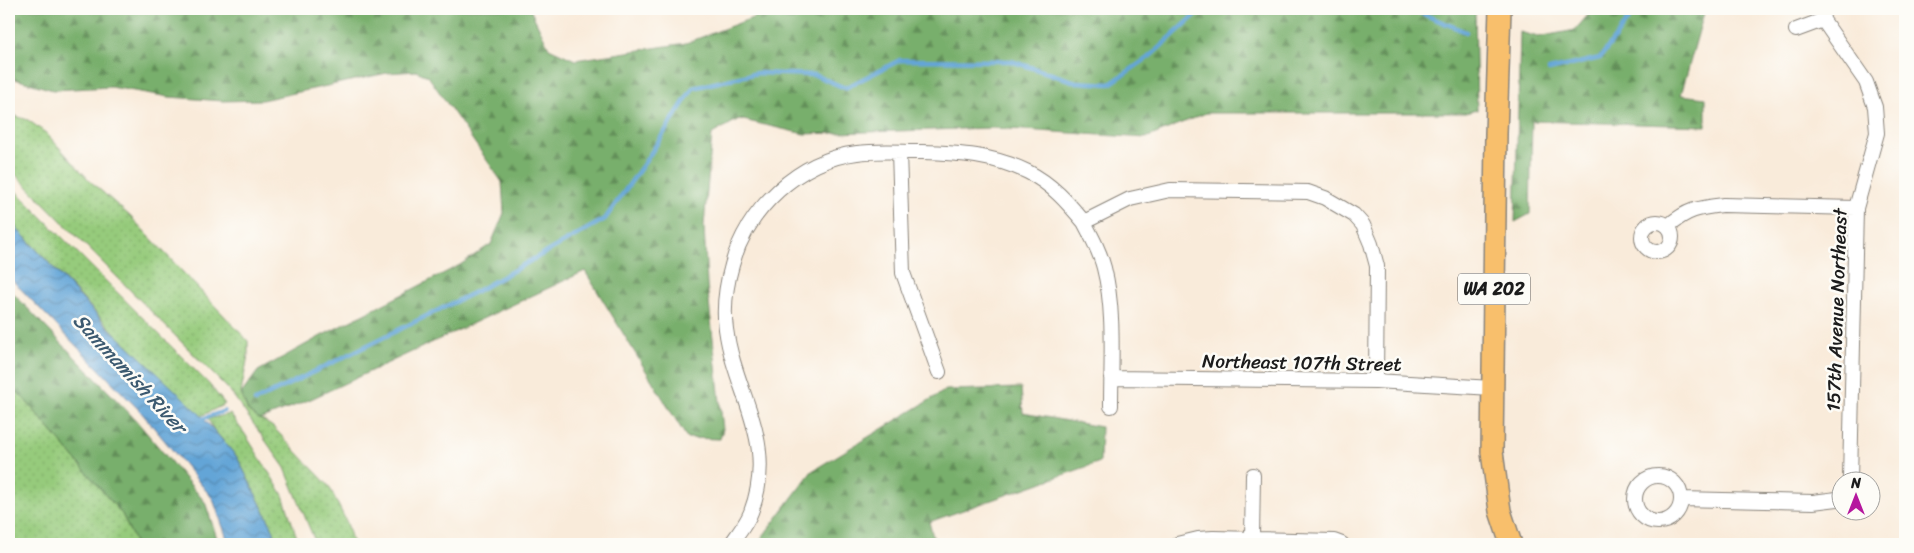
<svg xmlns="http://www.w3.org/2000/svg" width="1914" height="553" viewBox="0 0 1914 553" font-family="Sriracha,sans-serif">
	<defs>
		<pattern id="grass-dots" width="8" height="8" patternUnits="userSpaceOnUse" patternTransform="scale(1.25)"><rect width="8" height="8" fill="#96cb7c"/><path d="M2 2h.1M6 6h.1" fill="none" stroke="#81ae6b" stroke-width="1.8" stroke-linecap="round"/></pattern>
		<pattern id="forest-firs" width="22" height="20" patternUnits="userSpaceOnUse" patternTransform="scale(1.25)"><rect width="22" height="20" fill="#78af6c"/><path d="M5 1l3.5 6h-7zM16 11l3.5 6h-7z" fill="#628e58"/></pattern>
		<pattern id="water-waves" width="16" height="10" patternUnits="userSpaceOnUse" patternTransform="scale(1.25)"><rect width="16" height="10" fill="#64a5d7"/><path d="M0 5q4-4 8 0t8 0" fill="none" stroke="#5286ae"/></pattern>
	</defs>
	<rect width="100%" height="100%" fill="#fdfcf7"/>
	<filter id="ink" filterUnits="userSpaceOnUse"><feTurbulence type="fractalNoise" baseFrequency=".02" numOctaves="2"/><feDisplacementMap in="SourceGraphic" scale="10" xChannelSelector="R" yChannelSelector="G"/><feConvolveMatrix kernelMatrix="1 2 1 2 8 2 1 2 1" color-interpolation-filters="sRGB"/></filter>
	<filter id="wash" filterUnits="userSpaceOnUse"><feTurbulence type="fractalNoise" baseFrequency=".0096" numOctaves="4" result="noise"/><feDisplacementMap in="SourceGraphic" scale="20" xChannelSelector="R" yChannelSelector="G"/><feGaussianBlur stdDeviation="1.12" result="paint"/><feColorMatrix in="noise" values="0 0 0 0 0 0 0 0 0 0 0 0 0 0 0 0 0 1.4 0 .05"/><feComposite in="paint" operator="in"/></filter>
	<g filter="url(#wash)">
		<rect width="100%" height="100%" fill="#f9ebda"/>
		<path fill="url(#grass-dots)" stroke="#59744c" d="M 9,114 L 28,120 L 46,133 L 90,181 L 131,217 L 248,341 L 248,355 L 241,393 L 248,411 L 273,427 L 329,486 L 347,523 L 353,544 L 316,544 L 285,468 L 230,391 L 9,168 Z
			M 9,184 L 208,383 L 225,404 L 201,416 L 116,334 L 9,220 Z
			M 9,384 L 26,401 L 122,514 L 136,544 L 9,544 Z
			M 230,414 L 245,434 L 283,495 L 299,544 L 276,544 L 274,531 L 237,457 L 214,430 L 208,419 Z"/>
		<path fill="url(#forest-firs)" stroke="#4a6644" d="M 9,9 L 530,9 L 549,48 L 575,60 L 686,43 L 776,9 L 1475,9 L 1477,110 L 1465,113 L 1206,113 L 1146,138 L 993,128 L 804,134 L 739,119 L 712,134 L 704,226 L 707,284 L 723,429 L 720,439 L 687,438 L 585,271 L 311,399 L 260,420 L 248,411 L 241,394 L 258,371 L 321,336 L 460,265 L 491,244 L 504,213 L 502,182 L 428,76 L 416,71 L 387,73 L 262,100 L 223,101 L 169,97 L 111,87 L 53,90 L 15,79 L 9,74 Z
			M 1593,9 L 1705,9 L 1681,95 L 1706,98 L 1706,126 L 1532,121 L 1530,214 L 1515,222 L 1520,32 L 1538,37 L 1575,30 Z
			M 9,289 L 134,418 L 205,502 L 219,544 L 136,544 L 122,514 L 26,401 L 9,384 Z
			M 1021,388 L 1023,413 L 1101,427 L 1100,462 L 929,522 L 935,544 L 757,544 L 812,471 L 946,390 Z"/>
		<path fill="url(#water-waves)" stroke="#40607a" d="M 9,220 L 107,326 L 197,411 L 237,457 L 274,531 L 276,544 L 229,544 L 213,499 L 140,411 L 9,277 Z"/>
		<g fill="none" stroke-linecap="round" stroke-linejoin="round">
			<path stroke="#64a5d7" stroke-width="4.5" d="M 1411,9 L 1466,32
				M 1549,70 L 1600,58 L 1636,9
				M 255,401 L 477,291 L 605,219 L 645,162 L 693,88 L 757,73 L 815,75 L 845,88 L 900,60 L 1011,61 L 1076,82 L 1110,84 L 1149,57 L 1202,9
				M 199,420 L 224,411"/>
		</g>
	</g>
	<g filter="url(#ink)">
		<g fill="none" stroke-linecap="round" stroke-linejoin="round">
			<defs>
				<path id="minor" d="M 1822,9 L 1823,20 L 1866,82 L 1875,107 L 1877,133 L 1856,208 L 1850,480
					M 1796,30 L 1823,20
					M 899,152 L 903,273 L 939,372
					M1642 237a15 15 0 1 1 30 0a15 15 0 1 1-30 0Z
					M 1084,222 C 1092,237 1100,252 1104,268 C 1115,310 1111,362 1111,406
					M 1668,226 C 1688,209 1698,208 1723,205 L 1856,208
					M 1111,378 L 1376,381 L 1492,388
					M1635 499a23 23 0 1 1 46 0a23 23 0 1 1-46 0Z
					M 1681,499 L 1813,502 L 1837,499 L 1842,494
					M 1252,539 L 1253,475
					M 731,544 C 738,534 747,523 751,512 C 778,441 735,395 726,329 C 723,308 726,286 732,265 C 747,209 799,160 857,153 C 878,150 901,152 922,152 C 960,153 993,155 1028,172 C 1052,184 1068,203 1084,222 L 1130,199 L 1170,190 L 1308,192 L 1325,198 L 1354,215 L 1363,225 L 1371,244 L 1377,266 L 1376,381
					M 1177,544 L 1198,539 L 1213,538 L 1334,541 L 1342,544"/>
				<path id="primary" d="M 1500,9 L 1496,134 L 1492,452 L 1500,511 L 1511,544"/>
			</defs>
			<use href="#minor" stroke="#8a847b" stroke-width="16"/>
			<use href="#primary" stroke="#8a847b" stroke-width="24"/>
			<use href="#minor" stroke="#fff" stroke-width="14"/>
			<use href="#primary" stroke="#f8bf6c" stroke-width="21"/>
		</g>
	</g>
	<g text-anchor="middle" stroke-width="5" stroke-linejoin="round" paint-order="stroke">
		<rect fill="#fdfcf7" stroke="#605f5e" stroke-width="1" x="1458" y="273.5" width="72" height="31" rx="4"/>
		<g font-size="18" font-weight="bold" fill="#1c1c1c">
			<text x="1494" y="295">WA 202</text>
		</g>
		<g font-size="19" fill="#1c1c1c" stroke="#fdfcf7">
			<text transform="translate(1836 310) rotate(-88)" y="7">157th Avenue Northeast</text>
			<text transform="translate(1302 362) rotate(1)" y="7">Northeast 107th Street</text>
		</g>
		<g font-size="20" font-style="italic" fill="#3c5a70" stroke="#fdfcf7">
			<text transform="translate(130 373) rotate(47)" y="7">Sammamish River</text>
		</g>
	</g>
	<rect width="1914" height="553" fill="none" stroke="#fdfcf7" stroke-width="30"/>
	<g transform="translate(1856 496)"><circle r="24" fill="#fdfcf7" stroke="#a3a29f"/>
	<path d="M0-4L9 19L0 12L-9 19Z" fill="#b5179e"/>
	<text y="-8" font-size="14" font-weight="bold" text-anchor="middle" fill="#1c1c1c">N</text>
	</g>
</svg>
